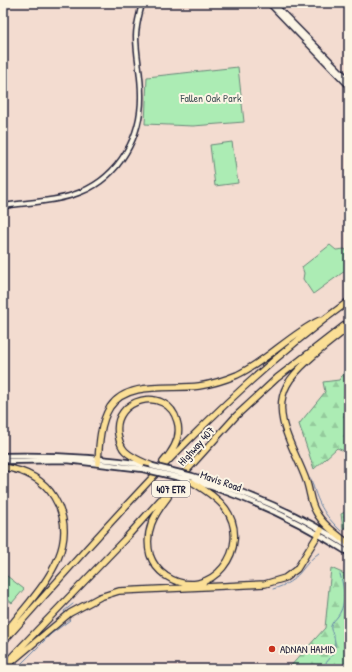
<svg xmlns="http://www.w3.org/2000/svg" width="352" height="672" viewBox="0 0 352 672" font-family="'Patrick Hand',sans-serif">
	<defs>
		<pattern id="forest-firs" width="22" height="20" patternUnits="userSpaceOnUse"><rect width="22" height="20" fill="#acecb4"/><path d="M5 1l3.5 6h-7zM16 11l3.5 6h-7z" fill="#94ca9c"/></pattern>
	</defs>
	<rect width="100%" height="100%" fill="#f3dcd0"/>
	<filter id="ink" filterUnits="userSpaceOnUse"><feTurbulence type="fractalNoise" baseFrequency=".025" numOctaves="2"/><feDisplacementMap in="SourceGraphic" scale="8" xChannelSelector="R" yChannelSelector="G"/><feConvolveMatrix kernelMatrix="1 2 1 2 8 2 1 2 1" color-interpolation-filters="sRGB"/></filter>
	<g filter="url(#ink)">
		<path fill="url(#forest-firs)" stroke="#678778" d="M 349,366 L 349,453 L 337,448 L 314,469 L 299,424 L 325,392 L 323,382 L 339,380 Z
			M 349,510 L 349,524 L 343,529 L 341,514 Z
			M 331,568 L 349,576 L 349,669 L 288,669 L 325,628 Z"/>
		<path fill="#acecb4" stroke="#678778" d="M 238,67 L 244,122 L 193,126 L 145,124 L 147,77 Z
			M 232,142 L 238,183 L 215,186 L 210,145 Z
			M 330,245 L 336,250 L 345,249 L 349,254 L 349,268 L 313,294 L 303,279 L 304,273 L 302,267 Z
			M 3,573 L 24,589 L 12,603 L 3,596 Z"/>
		<g fill="none" stroke-linecap="round" stroke-linejoin="round">
			<path stroke="#6381a5" stroke-width="1" d="M 311,479 C 318,503 323,514 341,531
				M 273,589 C 302,581 300,566 319,553
				M 65,613 L 64,611 L 73,604
				M 16,669 L 51,634 L 70,620 L 69,619
				M 320,669 C 329,660 338,652 334,637 C 333,633 330,630 331,626 C 332,622 336,619 338,616 C 347,603 344,587 340,574"/>
			<defs>
				<path id="tertiary" d="M 269,3 L 349,86
					M 273,3 L 349,80
					M 3,206 C 29,202 56,202 81,192 C 120,176 142,135 141,94 C 141,74 136,55 136,36 C 136,25 140,13 142,3"/>
				<path id="secondary" d="M 3,456 C 52,455 98,457 147,465
					M 3,461 L 67,460 L 143,469
					M 192,476 C 248,492 301,515 349,547
					M 193,481 C 248,497 301,522 349,553"/>
				<path id="motorway" d="M 349,327 C 331,342 298,365 287,385 C 270,416 296,451 306,480 C 310,490 310,503 316,512 C 323,525 338,535 349,544
					M 98,463 C 99,445 100,423 110,407 C 128,380 172,390 199,386 C 212,384 225,380 237,375 C 267,361 290,334 320,320
					M 152,466 C 143,462 132,458 125,451 C 121,447 119,440 118,434 C 112,398 167,385 177,421 C 182,436 173,451 163,462
					M 3,467 C 24,470 43,479 54,497 C 87,551 31,596 3,636
					M 168,497 C 154,515 144,531 150,555 C 153,564 159,571 166,576 C 210,605 254,547 225,508 C 216,496 201,488 189,480
					M 3,642 C 111,522 217,396 349,301
					M 9,664 L 70,613 L 100,597 L 119,591 L 265,584 L 285,578 L 297,569 L 321,530
					M 3,666 L 125,539 L 236,416 L 277,378 L 349,322"/>
			</defs>
			<use href="#tertiary" stroke="#22223b" stroke-width="7"/>
			<use href="#secondary" stroke="#22223b" stroke-width="8"/>
			<use href="#motorway" stroke="#22223b" stroke-width="8"/>
			<use href="#tertiary" stroke="#fcf5e5" stroke-width="4"/>
			<use href="#secondary" stroke="#fcf5e5" stroke-width="4.5"/>
			<use href="#motorway" stroke="#fbdf96" stroke-width="5.5"/>
			<defs>
				<path id="secondary-bridge" d="M 152,466 L 192,476
					M 143,469 L 189,480"/>
			</defs>
			<use href="#secondary-bridge" stroke="#22223b" stroke-width="8" stroke-linecap="butt"/>
			<use href="#secondary-bridge" stroke="#fcf5e5" stroke-width="4.5"/>
		</g>
	</g>
	<circle fill="#c8321e" stroke="#fcf5e5" stroke-width="1.5" cx="272" cy="649" r="4"/>
	<g text-anchor="middle" stroke-width="4" stroke-linejoin="round" paint-order="stroke">
		<rect fill="#fcf5e5" stroke="#63616e" stroke-width="1" x="152" y="481" width="38" height="16" rx="3"/>
		<g font-size="10" font-weight="bold" fill="#22223b">
			<text x="171" y="493">407 ETR</text>
		</g>
		<g font-size="11" fill="#445459" stroke="#fcf5e5">
			<text x="211" y="102">Fallen Oak Park</text>
		</g>
		<g font-size="11" fill="#22223b" stroke="#fcf5e5">
			<text transform="translate(196 446) rotate(-48)" y="4">Highway 407</text>
			<text transform="translate(221 481) rotate(19)" y="4">Mavis Road</text>
		</g>
		<g font-size="11" fill="#22223b" stroke="#fcf5e5" text-anchor="start">
			<text x="280" y="653">ADNAN HAMID</text>
		</g>
	</g>
	<rect width="352" height="672" fill="none" stroke="#fcf5e5" stroke-width="16"/>
	<rect x="8" y="8" width="336" height="656" fill="none" stroke="#22223b" stroke-width="1.5" filter="url(#ink)"/>
</svg>
